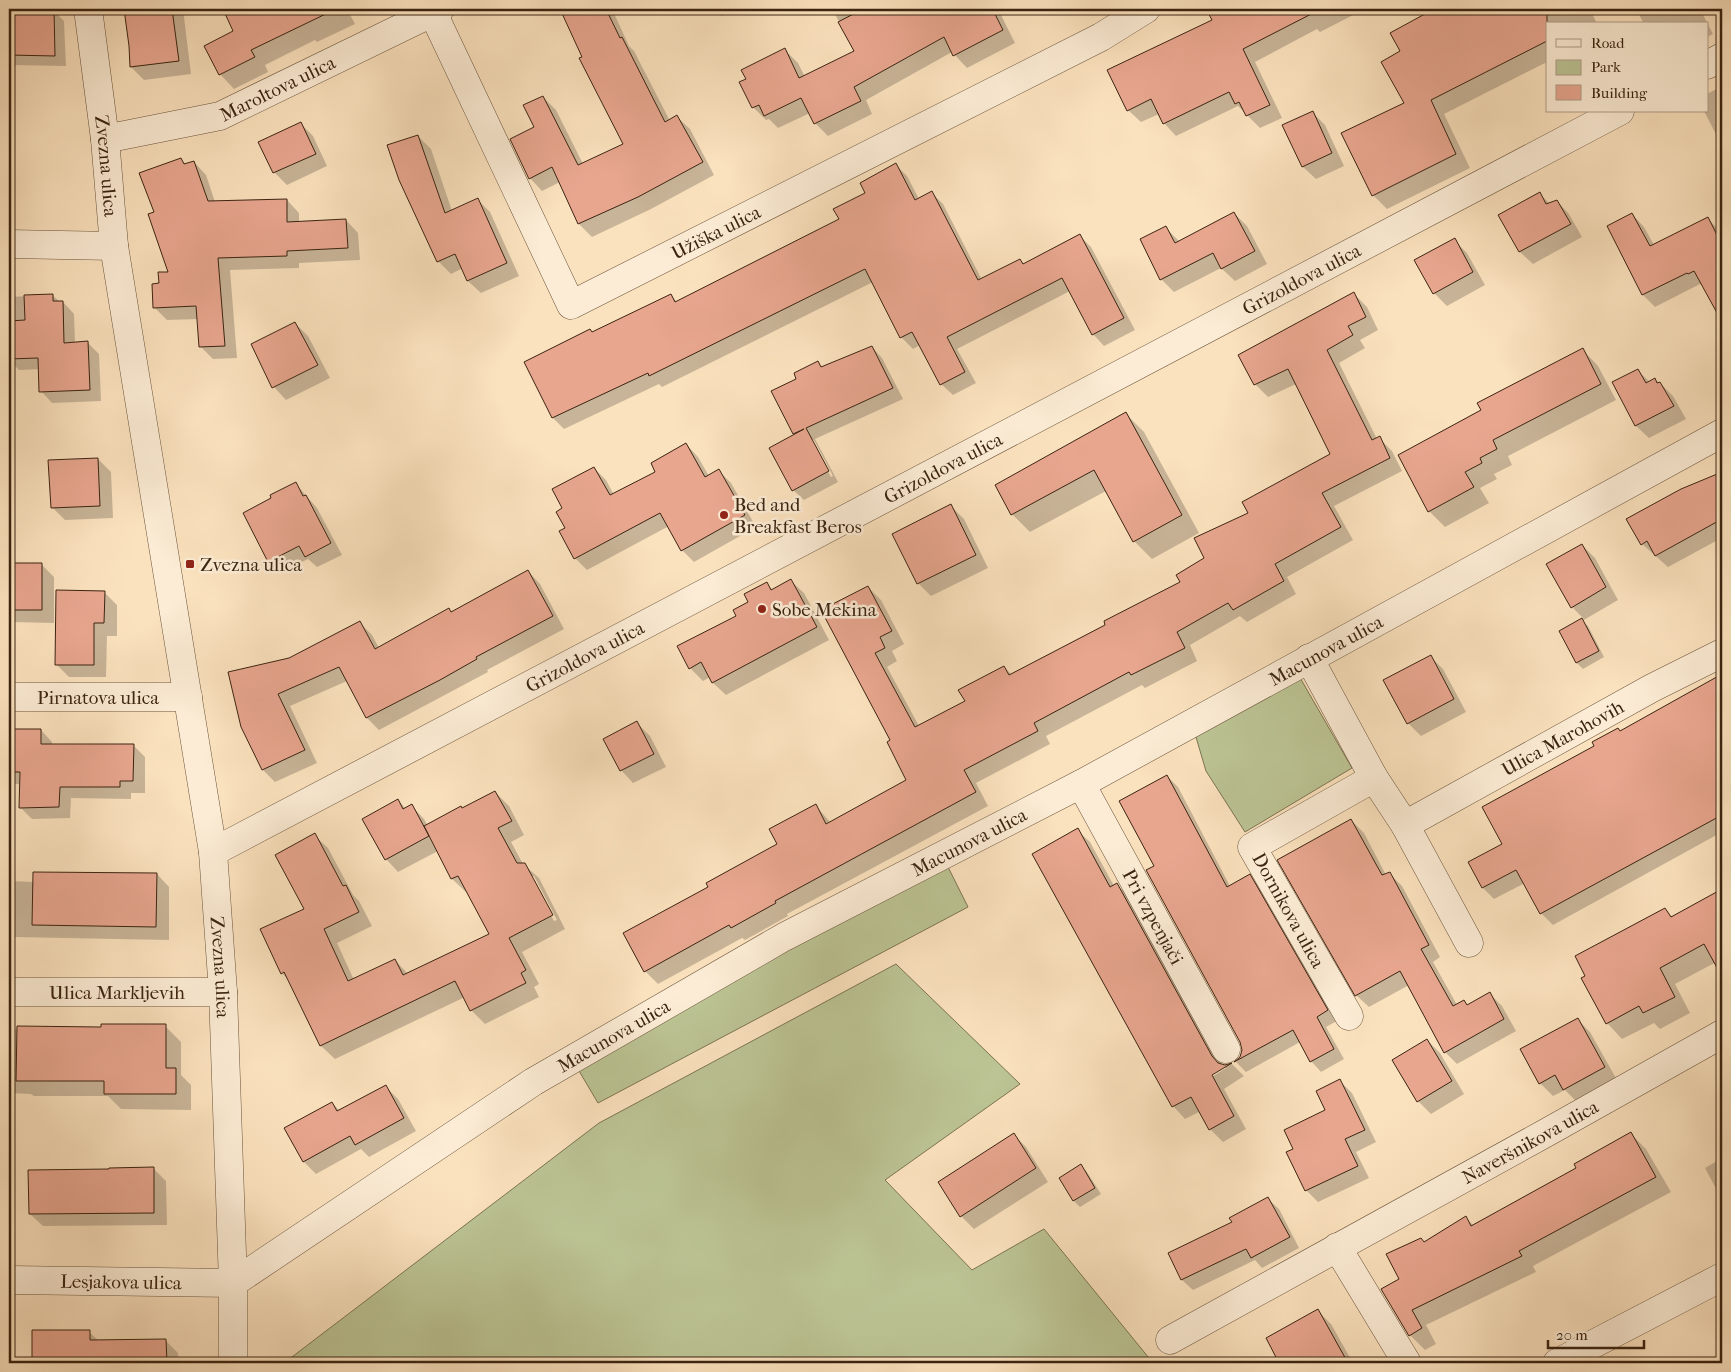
<svg xmlns="http://www.w3.org/2000/svg" width="1731" height="1372" viewBox="0 0 1731 1372" font-family="'IM FELL French Canon',serif">
	<rect width="100%" height="100%" fill="#fbe2be"/>
	<filter id="stains"><feTurbulence type="fractalNoise" baseFrequency=".004" numOctaves="4"/><feColorMatrix values="0 0 0 0 .2 0 0 0 0 .09 0 0 0 0 .02 0 0 0 .5 -.17"/></filter>
	<radialGradient id="worn" r=".72"><stop offset=".6" stop-color="#630" stop-opacity="0"/><stop offset="1" stop-color="#630" stop-opacity=".3"/></radialGradient>
	<path fill="#bcc494" stroke="#7c7452" d="M 1295,669 L 1352,768 L 1245,832 L 1206,771 L 1193,727 Z
		M 944,859 L 968,907 L 598,1103 L 572,1059 Z
		M 896,964 L 1020,1084 L 885,1180 L 972,1270 L 1044,1229 L 1153,1363 L 284,1363 L 599,1123 Z"/>
	<path fill="#0003" fill-rule="evenodd" d="M 126,9 L 183,9 L 191,74 L 144,80 L 131,67 L 131,46 Z
		M 238,9 L 347,9 L 355,24 L 317,42 L 315,40 L 265,65 L 268,72 L 234,89 L 220,74 L 235,32 L 227,14 Z
		M 561,9 L 612,9 L 629,46 L 634,51 L 670,121 L 677,117 L 690,129 L 714,175 L 651,209 L 592,237 L 579,224 L 560,182 L 542,191 L 530,178 L 535,128 L 543,97 L 556,110 L 583,164 L 625,145 Z
		M 714,9 L 739,9 L 722,16 Z
		M 832,9 L 899,9 L 903,15 L 916,9 L 998,9 L 1015,43 L 967,68 L 952,52 L 866,100 L 872,114 L 828,136 L 815,123 L 810,113 L 778,128 L 769,119 L 766,120 L 754,108 L 741,83 L 785,50 L 798,63 L 805,77 L 856,52 Z
		M 1214,9 L 1365,9 L 1320,32 L 1317,29 L 1255,62 L 1282,118 L 1260,128 L 1238,106 L 1176,136 L 1164,123 L 1159,114 L 1141,122 L 1128,110 L 1213,20 L 1209,11 Z
		M 1437,9 L 1590,9 L 1597,24 L 1547,24 L 1547,65 L 1545,63 L 1444,114 L 1470,168 L 1387,209 L 1373,195 L 1405,103 L 1402,52 L 1392,34 Z
		M 1636,9 L 1700,9 L 1713,34 L 1707,37 L 1707,24 L 1644,24 Z
		M 54,11 L 64,21 L 66,66 L 10,65 L 11,99 L 9,99 L 9,12 Z
		M 1722,86 L 1722,146 L 1704,111 L 1707,111 L 1707,94 Z
		M 1312,112 L 1325,125 L 1344,166 L 1316,179 L 1303,167 L 1284,126 Z
		M 301,124 L 313,136 L 327,166 L 287,185 L 274,172 Z
		M 418,136 L 431,149 L 452,211 L 478,200 L 490,212 L 519,276 L 481,293 L 468,281 L 463,268 L 451,274 L 438,261 Z
		M 181,160 L 186,164 L 194,162 L 206,175 L 215,202 L 287,200 L 299,213 L 299,222 L 346,220 L 358,233 L 360,260 L 299,263 L 299,268 L 230,270 L 237,358 L 213,359 L 200,346 L 198,319 L 167,320 L 155,308 L 160,284 L 170,273 L 155,213 Z
		M 896,165 L 907,176 L 919,199 L 932,193 L 943,204 L 982,280 L 1020,260 L 1025,265 L 1080,236 L 1091,247 L 1135,330 L 1104,346 L 1093,334 L 1070,291 L 957,349 L 976,383 L 953,395 L 941,384 L 920,345 L 913,349 L 901,337 L 873,282 L 662,387 L 659,384 L 564,429 L 553,418 L 593,333 L 671,295 L 677,302 L 840,220 Z
		M 1539,193 L 1550,204 L 1557,201 L 1569,214 L 1582,237 L 1533,264 L 1520,252 L 1500,216 Z
		M 1234,213 L 1247,226 L 1267,264 L 1235,281 L 1221,268 L 1174,292 L 1161,279 L 1142,240 L 1166,228 L 1180,242 Z
		M 1632,214 L 1644,227 L 1654,245 L 1708,219 L 1720,231 L 1722,235 L 1722,320 L 1703,285 L 1700,284 L 1655,307 L 1643,295 L 1609,227 Z
		M 1454,240 L 1467,253 L 1485,285 L 1447,306 L 1434,293 Z
		M 1354,294 L 1367,307 L 1378,330 L 1360,340 L 1365,348 L 1339,363 L 1377,439 L 1379,438 L 1392,451 L 1402,471 L 1334,506 L 1353,540 L 1287,577 L 1296,594 L 1247,622 L 1240,616 L 1190,645 L 1197,661 L 1145,688 L 1142,685 L 1046,736 L 1050,744 L 976,783 L 988,806 L 787,914 L 788,916 L 745,940 L 742,938 L 658,984 L 645,971 L 710,887 L 779,845 L 815,805 L 831,823 L 908,780 L 892,741 L 823,610 L 868,587 L 881,600 L 904,644 L 892,651 L 897,661 L 887,667 L 919,726 L 966,702 L 1004,667 L 1012,675 L 1107,625 L 1182,583 L 1250,513 L 1331,455 L 1296,384 L 1268,397 L 1255,384 Z
		M 52,295 L 60,302 L 63,302 L 74,314 L 75,343 L 88,343 L 99,354 L 101,401 L 52,403 L 41,391 L 40,369 L 19,370 L 9,360 L 9,297 Z
		M 295,323 L 308,336 L 330,378 L 286,400 L 274,387 Z
		M 872,347 L 882,358 L 903,399 L 815,439 L 838,482 L 804,500 L 793,490 L 795,435 L 794,433 L 798,379 L 818,363 L 823,368 ZM 811,440 L 814,440 L 833,476 L 831,477 Z
		M 1583,350 L 1598,366 L 1616,400 L 1508,456 L 1512,465 L 1494,474 L 1497,479 L 1480,488 L 1489,503 L 1445,527 L 1429,511 L 1482,411 Z
		M 1638,371 L 1650,382 L 1655,380 L 1660,383 L 1673,396 L 1686,419 L 1649,438 L 1636,426 L 1614,383 Z
		M 1126,414 L 1144,432 L 1199,533 L 1152,559 L 1134,541 L 1106,491 L 1030,532 L 1012,514 Z
		M 686,444 L 698,457 L 709,476 L 719,471 L 731,483 L 756,527 L 694,562 L 682,550 L 669,526 L 587,570 L 575,558 L 567,529 L 564,509 L 594,468 L 606,480 L 614,495 L 657,472 Z
		M 98,459 L 111,472 L 113,518 L 65,520 L 52,507 Z
		M 1722,473 L 1722,547 L 1716,541 L 1668,567 L 1642,544 L 1681,490 Z
		M 295,483 L 317,508 L 342,555 L 317,567 L 308,559 L 281,572 L 269,561 L 273,499 Z
		M 951,506 L 964,519 L 988,568 L 931,596 L 918,583 Z
		M 1582,545 L 1595,558 L 1618,600 L 1582,621 L 1588,626 L 1604,657 L 1583,669 L 1577,663 L 1561,631 L 1584,619 L 1572,607 Z
		M 9,564 L 41,564 L 54,577 L 54,623 L 11,622 L 9,620 Z
		M 528,571 L 540,584 L 564,629 L 487,670 L 488,672 L 379,730 L 367,718 L 347,681 L 290,706 L 317,763 L 275,782 L 263,770 L 242,727 L 289,659 L 360,623 L 372,635 L 379,648 L 451,613 Z
		M 791,581 L 804,593 L 829,640 L 726,695 L 713,683 L 710,677 L 703,681 L 690,668 L 767,584 L 773,590 Z
		M 104,592 L 117,605 L 117,636 L 107,636 L 106,677 L 69,677 L 56,664 Z
		M 1430,656 L 1443,669 L 1466,712 L 1421,736 L 1408,723 Z
		M 1722,675 L 1722,832 L 1553,925 L 1541,913 L 1525,883 L 1494,899 L 1483,888 L 1504,845 L 1620,732 Z
		M 637,723 L 650,736 L 666,767 L 633,783 L 621,770 Z
		M 9,730 L 41,730 L 52,742 L 52,745 L 133,745 L 145,757 L 145,793 L 131,793 L 131,799 L 71,798 L 70,818 L 32,819 L 20,807 L 21,784 L 15,784 L 9,777 Z
		M 1167,776 L 1178,787 L 1230,886 L 1250,876 L 1260,887 L 1337,1021 L 1326,1027 L 1344,1059 L 1321,1072 L 1311,1061 L 1300,1042 L 1246,1072 L 1236,1062 L 1241,1057 L 1243,1050 L 1241,1041 L 1156,867 Z
		M 495,792 L 509,806 L 524,835 L 511,842 L 523,864 L 539,878 L 565,929 L 522,952 L 539,984 L 534,987 L 539,997 L 485,1024 L 471,1010 L 465,997 L 335,1059 L 321,1046 L 290,982 L 282,973 L 306,909 L 314,835 L 328,848 L 353,895 L 359,901 L 372,926 L 337,943 L 354,980 L 395,960 L 408,974 L 490,934 L 467,892 L 466,892 L 452,879 L 438,851 L 398,872 L 386,859 L 398,800 L 406,809 L 412,806 L 424,819 L 428,826 ZM 531,876 L 534,876 L 557,920 L 554,921 Z
		M 1351,820 L 1364,833 L 1386,875 L 1389,873 L 1402,886 L 1440,957 L 1433,962 L 1457,1005 L 1464,1001 L 1468,1006 L 1490,994 L 1502,1006 L 1516,1031 L 1457,1064 L 1445,1052 L 1409,985 L 1369,1007 L 1356,995 Z
		M 1077,830 L 1090,842 L 1114,886 L 1117,885 L 1130,897 L 1222,1065 L 1232,1064 L 1244,1076 L 1224,1089 L 1246,1129 L 1223,1142 L 1210,1129 L 1201,1111 L 1185,1119 L 1173,1106 ZM 1224,1067 L 1226,1068 L 1207,1080 L 1206,1078 Z
		M 157,874 L 169,887 L 169,940 L 14,937 L 9,932 L 9,881 L 34,882 Z
		M 1719,892 L 1722,896 L 1722,963 L 1720,960 L 1675,984 L 1690,1013 L 1660,1029 L 1654,1023 L 1622,1039 L 1607,1023 L 1665,909 L 1673,918 Z
		M 1577,1019 L 1590,1032 L 1617,1080 L 1577,1102 L 1565,1090 L 1553,1096 L 1540,1083 L 1522,1050 Z
		M 165,1026 L 181,1042 L 181,1075 L 191,1085 L 191,1110 L 121,1109 L 108,1096 L 34,1096 L 31,1094 L 9,1093 L 9,1029 Z
		M 1427,1040 L 1440,1053 L 1464,1094 L 1431,1114 L 1418,1101 Z
		M 1340,1081 L 1352,1093 L 1376,1142 L 1356,1152 L 1369,1178 L 1318,1202 L 1306,1190 L 1288,1153 L 1294,1150 L 1327,1110 Z
		M 385,1086 L 398,1099 L 416,1131 L 369,1157 L 361,1149 L 316,1174 L 304,1162 L 332,1103 L 340,1111 Z
		M 1013,1134 L 1026,1147 L 1048,1182 L 974,1229 L 961,1216 Z
		M 1631,1134 L 1646,1149 L 1671,1192 L 1533,1266 L 1536,1272 L 1426,1325 L 1436,1344 L 1425,1350 L 1410,1335 L 1400,1280 L 1424,1243 L 1466,1218 L 1474,1226 L 1578,1168 Z
		M 1722,1158 L 1722,1200 L 1705,1168 Z
		M 1081,1166 L 1087,1172 L 1101,1194 L 1080,1207 L 1074,1201 L 1060,1179 Z
		M 153,1168 L 166,1181 L 167,1225 L 43,1226 L 30,1214 Z
		M 1268,1199 L 1279,1209 L 1299,1248 L 1262,1268 L 1255,1260 L 1193,1290 L 1182,1280 L 1169,1253 L 1233,1222 Z
		M 1318,1311 L 1331,1324 L 1353,1363 L 1281,1363 L 1267,1339 Z
		M 34,1331 L 89,1332 L 99,1341 L 165,1340 L 178,1353 L 179,1363 L 33,1363 Z
		M 1722,1359 L 1722,1363 L 1714,1363 Z"/>
	<path fill="#e8a68f" stroke="#3b2411" d="M 54,9 L 55,56 L 9,55 L 9,11 Z
		M 124,9 L 172,9 L 179,61 L 130,67 L 129,46 Z
		M 223,9 L 336,9 L 251,50 L 255,57 L 219,75 L 204,46 L 233,31 Z
		M 560,9 L 606,9 L 620,38 L 622,37 L 665,122 L 677,115 L 703,162 L 638,197 L 578,224 L 552,167 L 529,179 L 510,139 L 534,127 L 523,105 L 543,96 L 578,165 L 623,144 L 579,58 L 582,57 Z
		M 863,9 L 995,9 L 993,10 L 1003,30 L 953,56 L 944,37 L 854,87 L 861,101 L 814,124 L 801,98 L 764,116 L 759,105 L 752,108 L 739,82 L 746,79 L 741,70 L 785,48 L 799,78 L 854,51 L 838,22 Z
		M 1206,9 L 1321,9 L 1243,49 L 1270,105 L 1246,116 L 1239,102 L 1235,104 L 1229,92 L 1163,124 L 1151,99 L 1127,111 L 1107,70 L 1212,20 Z
		M 1434,9 L 1547,9 L 1547,41 L 1431,100 L 1456,154 L 1372,196 L 1341,133 L 1404,103 L 1381,62 L 1400,51 L 1390,33 Z
		M 1313,111 L 1332,153 L 1302,167 L 1282,125 Z
		M 301,122 L 316,154 L 273,173 L 258,142 Z
		M 418,135 L 445,213 L 478,198 L 507,263 L 467,281 L 455,254 L 437,262 L 399,180 L 387,145 Z
		M 181,158 L 184,164 L 194,161 L 208,201 L 287,199 L 287,222 L 346,219 L 348,248 L 287,251 L 287,256 L 218,258 L 225,346 L 199,347 L 196,306 L 153,308 L 152,284 L 159,283 L 158,272 L 168,272 L 148,214 L 154,212 L 139,173 Z
		M 896,163 L 915,200 L 932,191 L 978,280 L 1020,259 L 1023,264 L 1080,234 L 1124,318 L 1092,335 L 1062,278 L 947,337 L 965,372 L 940,385 L 912,332 L 900,338 L 865,269 L 649,376 L 648,373 L 552,418 L 524,362 L 590,329 L 592,332 L 671,294 L 675,302 L 839,219 L 833,209 L 865,193 L 860,183 Z
		M 1540,192 L 1546,204 L 1557,200 L 1571,224 L 1519,252 L 1498,215 Z
		M 1234,212 L 1255,251 L 1221,269 L 1213,253 L 1160,280 L 1140,239 L 1166,226 L 1175,243 Z
		M 1632,213 L 1650,246 L 1708,217 L 1722,245 L 1722,322 L 1694,271 L 1688,274 L 1687,273 L 1642,295 L 1607,226 Z
		M 1455,238 L 1473,272 L 1433,294 L 1414,260 Z
		M 1354,292 L 1366,317 L 1348,326 L 1353,335 L 1327,350 L 1372,440 L 1380,436 L 1390,458 L 1322,493 L 1341,527 L 1275,564 L 1284,581 L 1233,610 L 1228,603 L 1177,632 L 1185,648 L 1131,675 L 1129,672 L 1034,723 L 1038,731 L 964,770 L 976,792 L 775,901 L 776,903 L 731,928 L 729,925 L 644,972 L 623,933 L 708,887 L 706,883 L 777,844 L 769,829 L 816,804 L 826,824 L 906,780 L 887,742 L 890,740 L 821,610 L 868,586 L 892,631 L 880,637 L 885,648 L 875,653 L 915,727 L 965,701 L 958,690 L 1004,666 L 1009,675 L 1105,625 L 1104,621 L 1180,582 L 1176,575 L 1204,558 L 1194,538 L 1248,513 L 1242,502 L 1330,454 L 1288,369 L 1254,385 L 1238,355 Z
		M 53,294 L 53,301 L 63,301 L 64,343 L 88,341 L 90,390 L 39,392 L 38,358 L 9,359 L 9,321 L 25,320 L 24,295 Z
		M 295,322 L 318,365 L 272,388 L 251,344 Z
		M 872,346 L 893,388 L 806,428 L 829,471 L 792,491 L 769,448 L 804,429 L 793,434 L 771,391 L 796,379 L 794,373 L 818,361 L 821,367 Z
		M 1583,348 L 1601,384 L 1493,440 L 1497,449 L 1480,458 L 1482,463 L 1465,472 L 1474,487 L 1428,512 L 1398,455 L 1481,410 L 1477,403 Z
		M 1638,369 L 1646,383 L 1655,378 L 1657,383 L 1660,382 L 1674,406 L 1635,426 L 1612,382 Z
		M 1126,412 L 1182,515 L 1133,542 L 1094,470 L 1011,515 L 995,485 Z
		M 686,443 L 705,477 L 719,469 L 745,515 L 681,551 L 660,513 L 574,559 L 559,531 L 565,528 L 556,512 L 562,508 L 552,489 L 594,467 L 610,495 L 655,472 L 651,463 Z
		M 98,458 L 100,506 L 51,508 L 48,460 Z
		M 1722,472 L 1722,519 L 1655,556 L 1647,541 L 1641,545 L 1626,519 L 1681,489 Z
		M 296,482 L 303,496 L 306,495 L 331,543 L 305,557 L 299,546 L 268,562 L 243,513 L 271,498 L 270,495 Z
		M 951,504 L 976,555 L 917,584 L 892,534 Z
		M 1582,544 L 1606,587 L 1571,608 L 1546,564 Z
		M 9,563 L 42,563 L 42,610 L 9,610 Z
		M 528,570 L 553,616 L 476,657 L 477,659 L 440,680 L 366,718 L 339,667 L 278,694 L 305,750 L 262,770 L 241,727 L 228,672 L 289,658 L 360,621 L 375,649 L 449,608 L 451,612 Z
		M 791,579 L 817,627 L 712,683 L 701,662 L 689,669 L 677,646 L 736,616 L 733,610 L 748,602 L 744,594 L 767,582 L 771,590 Z
		M 56,590 L 105,591 L 104,623 L 94,623 L 94,665 L 55,665 Z
		M 1582,618 L 1599,651 L 1576,663 L 1559,631 Z
		M 1431,655 L 1454,699 L 1407,724 L 1383,680 Z
		M 1722,674 L 1722,815 L 1540,914 L 1516,870 L 1482,888 L 1468,862 L 1502,844 L 1482,807 L 1594,746 L 1592,742 L 1618,728 L 1620,731 Z
		M 637,721 L 654,754 L 620,771 L 603,739 Z
		M 9,729 L 41,729 L 41,744 L 134,744 L 133,781 L 120,781 L 120,787 L 60,787 L 59,807 L 19,808 L 20,772 L 9,772 Z
		M 1167,775 L 1227,887 L 1250,874 L 1328,1010 L 1317,1017 L 1334,1049 L 1310,1062 L 1293,1030 L 1234,1062 L 1240,1057 L 1242,1050 L 1240,1042 L 1146,870 L 1154,866 L 1119,801 Z
		M 495,791 L 512,821 L 498,828 L 517,863 L 525,863 L 553,915 L 509,938 L 526,970 L 521,973 L 526,983 L 470,1011 L 455,981 L 320,1046 L 284,972 L 281,974 L 260,929 L 304,909 L 275,855 L 315,833 L 343,886 L 346,885 L 359,912 L 324,929 L 348,981 L 395,959 L 403,975 L 489,934 L 458,876 L 451,879 L 424,826 L 461,806 L 462,808 Z
		M 398,799 L 403,809 L 412,804 L 429,836 L 385,860 L 362,819 Z
		M 1351,819 L 1382,875 L 1390,872 L 1429,945 L 1421,949 L 1453,1006 L 1464,1000 L 1467,1005 L 1490,992 L 1504,1019 L 1444,1053 L 1400,971 L 1355,996 L 1277,860 Z
		M 1078,828 L 1110,887 L 1117,883 L 1212,1056 L 1218,1063 L 1225,1065 L 1232,1063 L 1212,1075 L 1234,1116 L 1209,1130 L 1191,1097 L 1172,1107 L 1032,854 Z
		M 33,872 L 157,873 L 156,927 L 32,925 Z
		M 1722,889 L 1722,977 L 1704,944 L 1660,968 L 1675,997 L 1643,1013 L 1639,1006 L 1606,1024 L 1581,978 L 1585,976 L 1575,956 L 1665,908 L 1671,917 Z
		M 1578,1018 L 1605,1067 L 1563,1090 L 1555,1075 L 1539,1084 L 1520,1049 Z
		M 101,1024 L 166,1024 L 166,1068 L 176,1068 L 176,1094 L 104,1094 L 104,1081 L 16,1081 L 17,1026 L 101,1027 Z
		M 1427,1039 L 1452,1081 L 1417,1102 L 1392,1060 Z
		M 1340,1079 L 1365,1130 L 1345,1139 L 1358,1166 L 1305,1191 L 1286,1152 L 1293,1149 L 1284,1130 L 1325,1110 L 1316,1091 Z
		M 386,1085 L 404,1118 L 355,1145 L 350,1136 L 303,1162 L 284,1128 L 332,1102 L 337,1111 Z
		M 1631,1132 L 1656,1177 L 1519,1251 L 1522,1256 L 1412,1310 L 1422,1328 L 1409,1336 L 1381,1289 L 1399,1279 L 1386,1254 L 1421,1238 L 1424,1242 L 1466,1216 L 1471,1226 L 1576,1168 L 1574,1164 Z
		M 1014,1133 L 1036,1168 L 960,1217 L 938,1182 Z
		M 1081,1164 L 1095,1188 L 1073,1201 L 1059,1178 Z
		M 154,1167 L 154,1213 L 29,1214 L 28,1170 L 109,1169 L 109,1168 Z
		M 1268,1197 L 1290,1237 L 1251,1258 L 1246,1249 L 1181,1280 L 1168,1253 L 1232,1222 L 1229,1218 Z
		M 1318,1309 L 1348,1363 L 1279,1363 L 1266,1338 Z
		M 32,1330 L 90,1330 L 90,1340 L 166,1339 L 167,1363 L 32,1363 Z"/>
	<g fill="none" stroke-linecap="round" stroke-linejoin="round">
		<defs>
			<g id="minor">
				<path id="s1" d="M 88,9 L 105,139 L 114,246 L 213,852 L 223,992 L 233,1283 L 233,1363"/>
				<path id="s2" d="M 433,13 L 571,305 L 1101,37 L 1146,9"/>
				<path d="M 1707,65 L 1722,57"/>
				<path id="s3" d="M 105,139 L 220,116 L 440,9"/>
				<path d="M 9,244 L 114,246"/>
				<path d="M 1309,658 L 1374,778 L 1405,825 L 1469,943"/>
				<path id="s4" d="M 9,697 L 188,697"/>
				<path id="s5" d="M 1081,784 L 1226,1049"/>
				<path id="s6" d="M 1405,825 L 1652,688 L 1722,653"/>
				<path id="s7" d="M 213,852 L 1620,111"/>
				<path id="s8" d="M 9,992 L 223,992"/>
				<path d="M 1349,1016 L 1252,847 L 1374,778"/>
				<path d="M 1337,1247 L 1407,1363"/>
				<path id="s9" d="M 9,1280 L 233,1283"/>
				<path id="s10" d="M 233,1283 L 533,1082 L 784,937 L 1081,784 L 1722,433"/>
				<path id="s11" d="M 1170,1340 L 1544,1134 L 1722,1034"/>
				<path d="M 1557,1363 L 1722,1277"/>
			</g>
		</defs>
		<use href="#minor" stroke="#6b543c" stroke-width="29"/>
		<use href="#minor" stroke="#fcecd5" stroke-width="28"/>
	</g>
	<g fill="#8f2418" stroke="#fcecd5" stroke-width="2">
		<circle cx="724" cy="515" r="5"/>
		<rect x="185" y="559" width="10" height="10" rx="2.5"/>
		<circle cx="762" cy="609" r="5"/>
	</g>
	<g text-anchor="middle" stroke-width="5" stroke-linejoin="round" paint-order="stroke">
		<g font-size="19" fill="#3b2411" stroke="#fcecd5">
			<text dy="7" stroke="none"><textPath href="#s3" startOffset="181">Maroltova ulica</textPath></text>
			<text dy="7" stroke="none"><textPath href="#s1" startOffset="158">Zvezna ulica</textPath></text>
			<text dy="7" stroke="none"><textPath href="#s2" startOffset="485">Užiška ulica</textPath></text>
			<text dy="7" stroke="none"><textPath href="#s7" startOffset="1230">Grizoldova ulica</textPath></text>
			<text dy="7" stroke="none"><textPath href="#s7" startOffset="825">Grizoldova ulica</textPath></text>
			<text dy="7" stroke="none"><textPath href="#s10" startOffset="1264">Macunova ulica</textPath></text>
			<text dy="7" stroke="none"><textPath href="#s7" startOffset="420">Grizoldova ulica</textPath></text>
			<text dy="7" stroke="none"><textPath href="#s4" startOffset="89">Pirnatova ulica</textPath></text>
			<text dy="7" stroke="none"><textPath href="#s6" startOffset="180">Ulica Marohovih</textPath></text>
			<text dy="7" stroke="none"><textPath href="#s10" startOffset="859">Macunova ulica</textPath></text>
			<text transform="translate(1289 910) rotate(61)" y="7">Dornikova ulica</text>
			<text dy="7" stroke="none"><textPath href="#s5" startOffset="151">Pri vzpenjači</textPath></text>
			<text dy="7" stroke="none"><textPath href="#s1" startOffset="968">Zvezna ulica</textPath></text>
			<text dy="7" stroke="none"><textPath href="#s8" startOffset="108">Ulica Markljevih</textPath></text>
			<text dy="7" stroke="none"><textPath href="#s10" startOffset="454">Macunova ulica</textPath></text>
			<text dy="7" stroke="none"><textPath href="#s11" startOffset="411">Naveršnikova ulica</textPath></text>
			<text dy="7" stroke="none"><textPath href="#s9" startOffset="112">Lesjakova ulica</textPath></text>
		</g>
		<g font-size="19" fill="#3b2411" stroke="#fcecd5" text-anchor="start">
			<text x="734" y="511">Bed and<tspan x="734" dy="22">Breakfast Beros</tspan></text>
			<text x="200" y="571">Zvezna ulica</text>
			<text x="772" y="616">Sobe Mekina</text>
		</g>
	</g>
	<rect width="1731" height="1372" fill="none" stroke="#fbe2be" stroke-width="30"/>
	<rect x="10" y="10" width="1711" height="1352" fill="none" stroke="#3b2411" stroke-width="2.5"/>
	<rect x="15" y="15" width="1701" height="1342" fill="none" stroke="#3b2411"/>
	<rect x="1546" y="22" width="162" height="90" fill="#fcecd5" stroke="#af9c87"/>
	<rect x="1556" y="39" width="25" height="8" fill="#fcecd5" stroke="#af9c87"/>
	<text x="1591" y="48" font-size="15" fill="#3b2411">Road</text>
	<rect x="1556" y="60" width="25" height="15" fill="#bcc494" stroke="#af9c87"/>
	<text x="1591" y="72" font-size="15" fill="#3b2411">Park</text>
	<rect x="1556" y="85" width="25" height="15" fill="#e8a68f" stroke="#af9c87"/>
	<text x="1591" y="98" font-size="15" fill="#3b2411">Building</text>
	<path d="M1548 1340v8h96v-8" fill="none" stroke="#3b2411" stroke-width="2.5"/>
	<text x="1556" y="1340" font-size="15" fill="#3b2411" stroke="#fcecd5" stroke-width="4" paint-order="stroke">20 m</text>
	<rect width="100%" height="100%" filter="url(#stains)"/>
	<rect width="100%" height="100%" fill="url(#worn)"/>
</svg>
